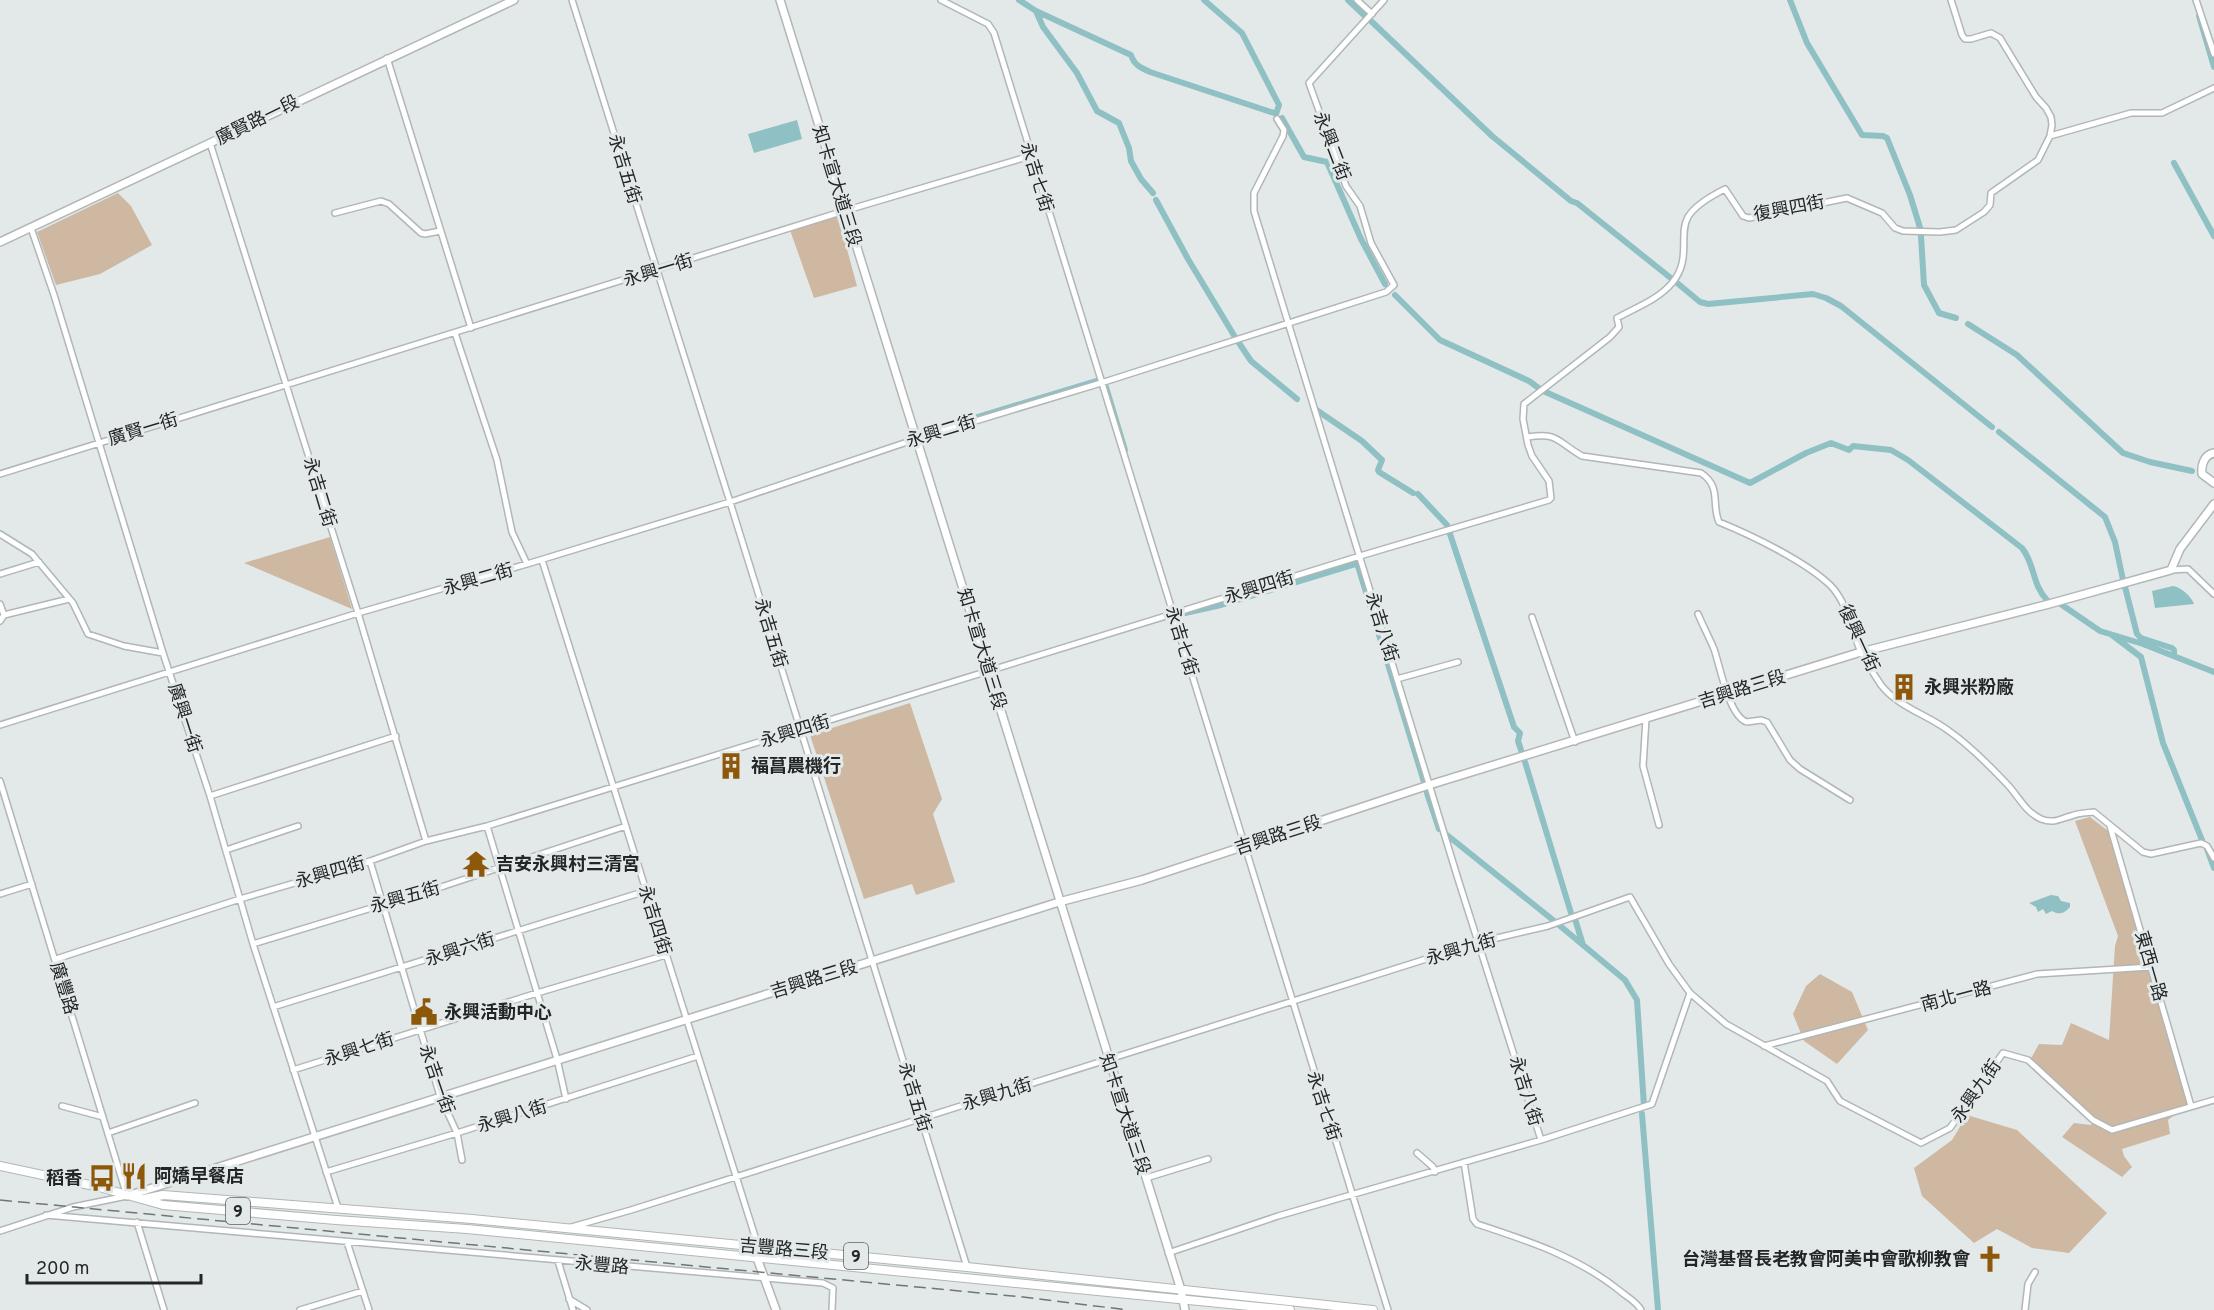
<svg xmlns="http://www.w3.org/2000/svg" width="2214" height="1310" viewBox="0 0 2214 1310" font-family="Overpass,'Noto Sans TC',sans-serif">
	<rect width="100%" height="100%" fill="#e3e9e9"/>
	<path fill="#ceb8a1" d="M 118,193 L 131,206 L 152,245 L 100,274 L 56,285 L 37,232 Z
		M 838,216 L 857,286 L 814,298 L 790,230 Z
		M 330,537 L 352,609 L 244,563 Z
		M 910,703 L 942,799 L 933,814 L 955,882 L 916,895 L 912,884 L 864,899 L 810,735 Z
		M 2090,817 L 2112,834 L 2188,1104 L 2168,1120 L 2170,1134 L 2122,1149 L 2124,1156 L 2132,1167 L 2122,1177 L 2062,1137 L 2074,1123 L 2091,1125 L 2094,1121 L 2030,1060 L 2039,1044 L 2062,1045 L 2071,1023 L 2109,1040 L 2115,946 L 2118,936 L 2075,821 Z
		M 1820,974 L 1852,992 L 1868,1030 L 1837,1064 L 1804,1041 L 1793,1014 L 1806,986 Z
		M 1967,1115 L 2017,1130 L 2107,1213 L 2069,1253 L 2032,1248 L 1997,1229 L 1974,1243 L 1922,1196 L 1914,1168 L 1952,1140 Z"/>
	<path fill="#8fc0c4" d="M 797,120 L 802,139 L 754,153 L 748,134 Z
		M 2173,586 C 2181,587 2192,597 2194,604 L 2155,608 L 2152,591 Z
		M 2051,895 L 2058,896 L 2061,901 L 2070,903 L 2070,907 C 2064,914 2059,915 2052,911 L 2046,914 L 2043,909 L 2038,912 L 2036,907 L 2029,903 Z"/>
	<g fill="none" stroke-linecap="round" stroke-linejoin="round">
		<path stroke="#8fc0c4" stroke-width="6" d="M 1019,0 L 1036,11 L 1131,55 C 1134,65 1141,68 1150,72 L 1274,113
			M 1204,0 L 1242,33 L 1279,105 L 1276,114
			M 1348,0 L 1366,17
			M 1790,0 L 1807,43 L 1862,135 L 1883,136 L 1887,138 L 1910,195 L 1921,231
			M 1036,11 L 1043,27 L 1077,73 L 1097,111 L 1119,123 L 1129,148 L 1131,161 L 1141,179 L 1153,193
			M 2199,16 L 2214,67
			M 1371,21 L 1492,136 L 1571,201 L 1577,203 L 1672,279
			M 1282,118 L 1304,157 L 1327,162 L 1361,239 L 1385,284
			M 2174,163 L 2214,236
			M 1156,200 L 1188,259 L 1235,337
			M 1921,236 L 1924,285 L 1939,313 L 1956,318
			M 1676,282 L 1700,302 L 1708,304 L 1813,294 L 1826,298 L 1841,306 L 1992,427
			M 1395,295 L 1440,340 L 1529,381 L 1540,389
			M 1968,324 L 2017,355 L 2123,453 L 2150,462 L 2192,471
			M 1239,343 L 1251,361 L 1297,399
			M 1106,387 L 1125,450
			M 1541,390 L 1750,483 L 1806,453 L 1831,443 L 1849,450 L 1853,446 L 1891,450 L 1908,460 L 2022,548 C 2035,564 2032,585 2047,600
			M 1315,409 L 1362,441 L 1382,460 L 1378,470 L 1379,472 L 1413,493
			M 1999,432 L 2105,517 L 2115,542 L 2123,580
			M 922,434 L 1096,381
			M 1418,494 L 1447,525
			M 1449,531 L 1514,727 L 1520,733 L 1518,741 L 1522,753
			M 2125,587 L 2137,634 L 2141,638 L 2172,648 L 2174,650 L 2174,656
			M 2062,605 L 2100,631 L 2143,644 L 2214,672
			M 1176,615 L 1221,605 L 1356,564 L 1358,566 L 1424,782
			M 2112,635 L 2141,657 L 2163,743 L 2202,840
			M 1525,762 L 1571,913
			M 1427,793 L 1439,829
			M 1447,835 L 1553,920
			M 2207,849 L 2214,868
			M 1575,919 L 1583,945
			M 1559,925 L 1625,980 L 1637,1000 L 1644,1106
			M 1642,1114 L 1658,1310"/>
		<defs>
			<path id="street" d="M 572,0 L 730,502 L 967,1267
				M 941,0 L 988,24 L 994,33 L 1388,1310
				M 1357,0 L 1372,14
				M 2196,0 L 2214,54
				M 387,58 L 471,328
				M 1277,119 L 1284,130 L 1283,136 L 1254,193 L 1254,211 L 1458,879 L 1541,1140
				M 2050,136 L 2131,113 L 2162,113 L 2214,88
				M 210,143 L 358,613 L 426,841
				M 335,213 L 381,201 L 389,204 L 421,233 L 425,234 L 440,231
				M 31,228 L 54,295 L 163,653 L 210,796 L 253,944 L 338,1208
				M 455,333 L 497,460 L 512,532 L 527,564
				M 1528,437 C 1559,432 1557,442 1582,456 L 1701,473 C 1722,487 1711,504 1719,522 C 1751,535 1805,561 1830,585 C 1847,602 1851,628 1860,650 C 1865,660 1875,676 1881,685 C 1898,707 1928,715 1949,731 C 1969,745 1989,765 2006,783 C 2018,795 2025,812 2041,819 C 2054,824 2059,819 2071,816 C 2078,813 2086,813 2094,812 L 2143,852 L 2151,854 L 2201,843 L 2207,846 L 2214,858
				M 0,474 L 844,211 L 1030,156
				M 0,534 L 32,554 L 73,603 L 88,634 L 124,646 L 163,653
				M 542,560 L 758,1246
				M 2171,570 L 2188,569 L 2214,594
				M 0,574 L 39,562
				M 0,604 L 4,615
				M 1698,614 C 1703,626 1709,637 1714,649 C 1720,666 1729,717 1747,722 L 1761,720 L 1767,722 L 1790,760 L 1800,769 L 1850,800
				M 1532,617 L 1575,742
				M 0,621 L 4,615 L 69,599
				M 1397,679 L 1458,662
				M 1646,719 L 1643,766 L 1659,825
				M 0,725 L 358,613 L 527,564 L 730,502 L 916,439 L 1101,383 L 1386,292 L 1394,285 L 1371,243 L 1360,206 L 1346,186 L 1309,83 L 1384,0
				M 0,781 L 127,1196 L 73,1207 L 0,1231
				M 210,796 L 396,736
				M 487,826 L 557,1059 L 566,1099
				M 2110,826 L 2191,1106
				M 226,850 L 298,826
				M 370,861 L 440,1096 L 457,1133 L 462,1160
				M 0,894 L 32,884
				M 253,944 L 444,886 L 626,826
				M 56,959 L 240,899 L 370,861 L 426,841 L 487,826 L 1360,556 L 1549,500 L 1551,498 L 1549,481 L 1532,456 L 1528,445 L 1523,419 L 1524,404 L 1610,337 L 1619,327 L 1617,318 C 1635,308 1659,299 1672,283 C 1692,260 1678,234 1688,217 C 1695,205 1713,195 1725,189 L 1743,216 L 1749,218 L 1847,198 L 1882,213 L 1895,228 L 1903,231 L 1940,232 L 1956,230 L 1984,212 L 1990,205 L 1991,193 L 2038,160 L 2050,136 L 2052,125 L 2051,117 L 2046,108 L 2036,97 L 2000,38 L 1991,33 L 1971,39 L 1965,39 L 1962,35 L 1951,0
				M 273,1007 L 646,891
				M 1764,1046 L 2037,974 L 2151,967
				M 293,1070 L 537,993 L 666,955
				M 62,1106 L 103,1117
				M 108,1133 L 195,1103
				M 1417,1153 L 1433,1167 L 1435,1172
				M 1464,1162 L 1473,1219 L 1477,1224 C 1529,1241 1578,1257 1620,1291 C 1627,1297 1637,1302 1641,1310
				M 326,1172 L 457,1133 L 698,1056
				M 1146,1178 L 1208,1159
				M 46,1215 L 823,1283 L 833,1288 L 832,1310
				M 137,1222 L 164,1310
				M 568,1228 L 631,1210 L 1480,942 L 1548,926 L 1630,897 L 1669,964 L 1690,993 L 1726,1024 L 1827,1081 L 1840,1101 L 1921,1143 L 1950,1128 L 2003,1053 L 2028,1060 L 2093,1120 L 2112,1130 L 2214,1100
				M 347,1242 L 369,1310
				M 1168,1253 L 1278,1216 L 1541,1140 L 1652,1104 L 1690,993
				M 558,1261 L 573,1310
				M 569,1299 L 587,1310
				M 300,1310 L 363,1291
				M 2025,1310 L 2028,1284 L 2035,1272"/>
			<path id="secondary" d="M 780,0 L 1181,1290 L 1185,1310
				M 0,242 L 514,0
				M 2214,453 C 2204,455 2201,465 2202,474 L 2214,483
				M 127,1196 L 1059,902 L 1142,880 L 1429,785 L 1861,652 L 2049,604 L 2171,570 L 2180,549 L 2214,504
				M 758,1246 L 757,1258 L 776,1310"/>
			<path id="primary" d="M 0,1166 L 99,1187 L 163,1205 L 336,1220 L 467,1229 L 1290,1310
				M 144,1199 L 163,1195 L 472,1219 L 967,1267 L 1373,1310"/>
		</defs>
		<use href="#street" stroke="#b1b6b6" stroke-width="8"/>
		<use href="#secondary" stroke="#b1b6b6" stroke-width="10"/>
		<use href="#primary" stroke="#b1b6b6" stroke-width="10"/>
		<use href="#street" stroke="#fff" stroke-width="5"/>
		<use href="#secondary" stroke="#fff" stroke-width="7"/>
		<use href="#primary" stroke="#fff" stroke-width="8"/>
		<path stroke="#717575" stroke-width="1.5" stroke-dasharray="12 6" stroke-linecap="butt" d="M 0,1200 L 1023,1297 L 1128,1310"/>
	</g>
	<defs>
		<symbol id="building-bare" viewBox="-9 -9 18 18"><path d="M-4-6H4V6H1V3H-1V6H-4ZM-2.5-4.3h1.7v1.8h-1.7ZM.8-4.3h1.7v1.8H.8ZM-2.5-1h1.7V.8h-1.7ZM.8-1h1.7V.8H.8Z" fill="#8e580a" stroke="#e3e9e9" stroke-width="2.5" paint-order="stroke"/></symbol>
		<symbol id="temple-bare" viewBox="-9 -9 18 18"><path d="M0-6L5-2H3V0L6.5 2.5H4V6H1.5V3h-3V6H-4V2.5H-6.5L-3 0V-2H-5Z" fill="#8e580a" stroke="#e3e9e9" stroke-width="2.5" paint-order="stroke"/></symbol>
		<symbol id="civic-bare" viewBox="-9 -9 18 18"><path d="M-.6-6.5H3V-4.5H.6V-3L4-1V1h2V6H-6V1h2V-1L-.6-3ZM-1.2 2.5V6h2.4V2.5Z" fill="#8e580a" stroke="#e3e9e9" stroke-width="2.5" paint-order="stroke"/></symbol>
		<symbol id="restaurant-bare" viewBox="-9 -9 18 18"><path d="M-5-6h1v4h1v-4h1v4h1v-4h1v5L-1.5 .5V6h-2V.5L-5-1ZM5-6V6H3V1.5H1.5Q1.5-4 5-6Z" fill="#8e580a" stroke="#e3e9e9" stroke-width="2.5" paint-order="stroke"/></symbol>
		<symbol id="bus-bare" viewBox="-9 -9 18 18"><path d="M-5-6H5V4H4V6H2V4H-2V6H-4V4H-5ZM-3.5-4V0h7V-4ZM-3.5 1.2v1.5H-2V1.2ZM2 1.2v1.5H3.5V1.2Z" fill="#8e580a" stroke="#e3e9e9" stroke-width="2.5" paint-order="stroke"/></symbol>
		<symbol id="church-bare" viewBox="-9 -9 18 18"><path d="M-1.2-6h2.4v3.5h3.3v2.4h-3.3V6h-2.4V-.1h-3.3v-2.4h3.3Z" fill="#8e580a" stroke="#e3e9e9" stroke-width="2.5" paint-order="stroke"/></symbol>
	</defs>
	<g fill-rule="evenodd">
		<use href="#building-bare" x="1885" y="668" width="38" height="38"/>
		<use href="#building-bare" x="712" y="747" width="38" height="38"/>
		<use href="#temple-bare" x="457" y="845" width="38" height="38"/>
		<use href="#civic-bare" x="405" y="993" width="38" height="38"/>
		<use href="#restaurant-bare" x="115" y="1157" width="38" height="38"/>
		<use href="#bus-bare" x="83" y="1159" width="38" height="38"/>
		<use href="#church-bare" x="1971" y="1240" width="38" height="38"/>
	</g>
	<g text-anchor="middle" stroke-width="6" stroke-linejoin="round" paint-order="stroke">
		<g fill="#e3e9e9" stroke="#5d6060" stroke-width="1.5">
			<rect x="226" y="1198" width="24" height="26" rx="4.5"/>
			<rect x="844" y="1243" width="24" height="26" rx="4.5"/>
		</g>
		<g font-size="16" font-weight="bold" fill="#242626">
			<text x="238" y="1217">9</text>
			<text x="856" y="1262">9</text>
		</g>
		<g font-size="18" fill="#242626" stroke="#e3e9e9">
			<text transform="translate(257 120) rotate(-26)" y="6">廣賢路一段</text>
			<text transform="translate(1332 146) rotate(69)" y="6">永興二街</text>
			<text transform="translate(625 169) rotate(73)" y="6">永吉五街</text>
			<text transform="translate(1037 177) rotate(73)" y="6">永吉七街</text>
			<text transform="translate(837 186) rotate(73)" y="6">知卡宣大道三段</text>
			<text transform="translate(1789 208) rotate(-11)" y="6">復興四街</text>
			<text transform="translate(658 270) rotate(-17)" y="6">永興一街</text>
			<text transform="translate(143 429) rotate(-17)" y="6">廣賢一街</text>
			<text transform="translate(941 431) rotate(-17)" y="6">永興二街</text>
			<text transform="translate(320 492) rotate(73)" y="6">永吉二街</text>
			<text transform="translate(478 579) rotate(-16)" y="6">永興二街</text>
			<text transform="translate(1259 587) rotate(-17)" y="6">永興四街</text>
			<text transform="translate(1382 627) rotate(73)" y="6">永吉八街</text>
			<text transform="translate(771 633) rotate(73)" y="6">永吉五街</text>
			<text transform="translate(1859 638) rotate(65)" y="6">復興一街</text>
			<text transform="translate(1182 641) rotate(73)" y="6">永吉七街</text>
			<text transform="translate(982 649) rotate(73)" y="6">知卡宣大道三段</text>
			<text transform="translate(1742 689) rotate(-17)" y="6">吉興路三段</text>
			<text transform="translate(185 718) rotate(72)" y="6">廣興一街</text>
			<text transform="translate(795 731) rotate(-17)" y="6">永興四街</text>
			<text transform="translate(1278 835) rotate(-18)" y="6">吉興路三段</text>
			<text transform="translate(330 872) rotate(-16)" y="6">永興四街</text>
			<text transform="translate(405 897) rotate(-16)" y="6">永興五街</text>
			<text transform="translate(655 920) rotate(73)" y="6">永吉四街</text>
			<text transform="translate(460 949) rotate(-18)" y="6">永興六街</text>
			<text transform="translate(1461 949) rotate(-16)" y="6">永興九街</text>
			<text transform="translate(2151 966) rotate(74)" y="6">東西一路</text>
			<text transform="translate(814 979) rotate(-17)" y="6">吉興路三段</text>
			<text transform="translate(64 988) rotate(73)" y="6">廣豐路</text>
			<text transform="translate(1956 996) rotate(-15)" y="6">南北一路</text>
			<text transform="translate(359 1049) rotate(-18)" y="6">永興七街</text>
			<text transform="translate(437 1079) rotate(71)" y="6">永吉一街</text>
			<text transform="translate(1526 1091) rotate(73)" y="6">永吉八街</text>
			<text transform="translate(1976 1091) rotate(-55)" y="6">永興九街</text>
			<text transform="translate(997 1094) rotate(-17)" y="6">永興九街</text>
			<text transform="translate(915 1097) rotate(73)" y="6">永吉五街</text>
			<text transform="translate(1324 1106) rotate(72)" y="6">永吉七街</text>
			<text transform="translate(1125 1114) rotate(72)" y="6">知卡宣大道三段</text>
			<text transform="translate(512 1116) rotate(-17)" y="6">永興八街</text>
			<text transform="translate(784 1249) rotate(5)" y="6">吉豐路三段</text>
			<text transform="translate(602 1265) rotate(5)" y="6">永豐路</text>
		</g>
		<g font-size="18" font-weight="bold" fill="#242626" stroke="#e3e9e9" text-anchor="start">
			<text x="1924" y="693">永興米粉廠</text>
			<text x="751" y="772">福菖農機行</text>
			<text x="496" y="870">吉安永興村三清宮</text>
			<text x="444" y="1018">永興活動中心</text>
			<text x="154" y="1182">阿嬌早餐店</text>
			<text x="82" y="1184" text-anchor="end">稻香</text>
			<text x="1970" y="1265" text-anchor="end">台灣基督長老教會阿美中會歌柳教會</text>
		</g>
	</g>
	<path d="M27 1274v9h174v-9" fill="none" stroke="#242626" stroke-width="3"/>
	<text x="36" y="1274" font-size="18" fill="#242626" stroke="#e3e9e9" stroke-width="4.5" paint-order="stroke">200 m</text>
</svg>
